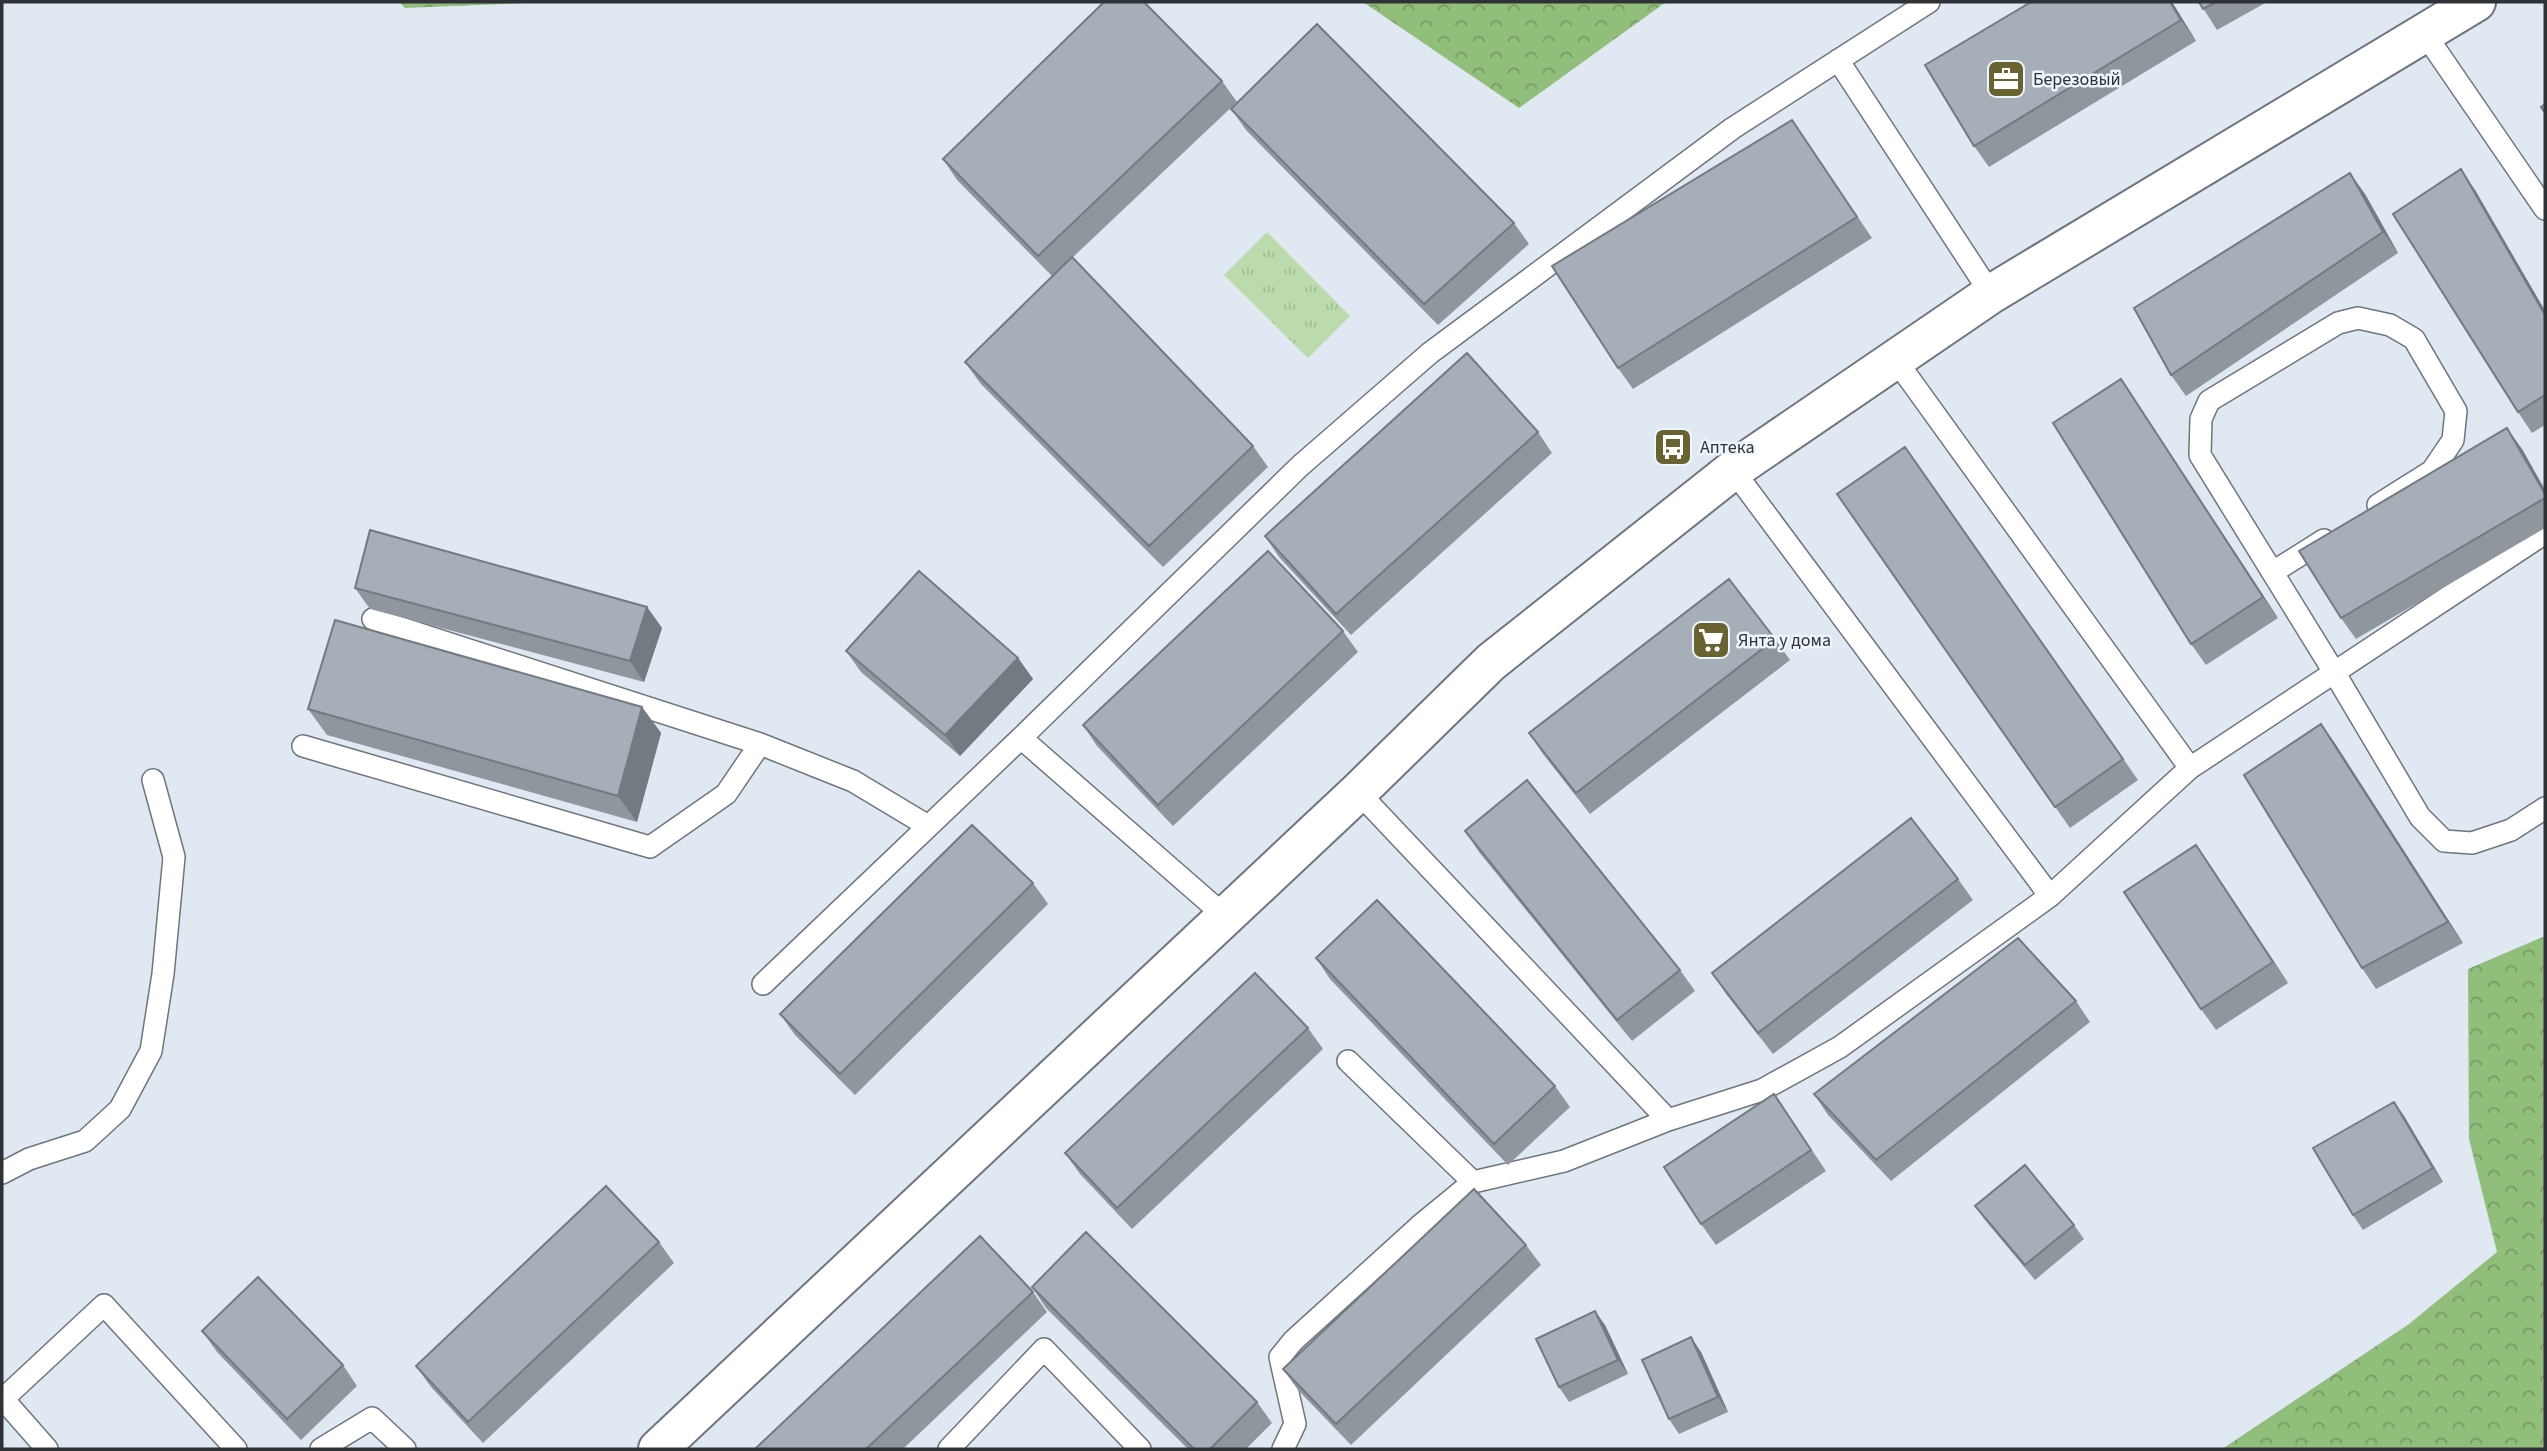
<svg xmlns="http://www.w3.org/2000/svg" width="2547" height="1451" viewBox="0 0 2547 1451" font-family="'Source Sans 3',sans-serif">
	<defs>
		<pattern id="grass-tufts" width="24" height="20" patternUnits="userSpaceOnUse" patternTransform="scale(1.75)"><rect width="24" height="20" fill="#bcdbad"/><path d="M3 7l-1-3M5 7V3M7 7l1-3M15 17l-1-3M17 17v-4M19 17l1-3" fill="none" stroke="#a2bc95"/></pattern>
		<pattern id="forest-crowns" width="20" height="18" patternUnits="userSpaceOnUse" patternTransform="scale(1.75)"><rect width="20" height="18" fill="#91be7b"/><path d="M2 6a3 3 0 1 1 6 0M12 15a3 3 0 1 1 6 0" fill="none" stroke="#779b66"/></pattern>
	</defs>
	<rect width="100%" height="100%" fill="#e0e8f2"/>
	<path fill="url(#grass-tufts)" d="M 1267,232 L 1350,316 L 1308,358 L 1224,275 Z"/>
	<path fill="url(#forest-crowns)" d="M 399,2 L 551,2 L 405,8 Z
		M 1363,2 L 1666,2 L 1519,108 Z
		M 2545,936 L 2545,1449 L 2222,1449 L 2409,1324 L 2497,1252 L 2469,1139 L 2468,969 Z"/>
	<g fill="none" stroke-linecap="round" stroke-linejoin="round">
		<defs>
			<path id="service" d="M 2425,34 L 2545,209
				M 1838,60 L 1991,294
				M 1895,359 L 2190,768 L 2545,533
				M 2378,505 L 2432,471 L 2453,440 L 2456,411 L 2414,339 L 2390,325 L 2358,318 L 2338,323 L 2209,401 L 2201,419 L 2200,455 L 2334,672 L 2420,817 L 2444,841 L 2472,843 L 2511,830 L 2545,808
				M 2273,572 L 2324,540
				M 373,619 L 760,744 L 853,781 L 928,826
				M 303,746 L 650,847 L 726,794 L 760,744
				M 1358,792 L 1668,1120 L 1762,1090 L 1840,1047 L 2050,896 L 1733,470
				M 2050,896 L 2190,768
				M 1226,917 L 1021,738 L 1300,466 L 1430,353 L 1733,128 L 1929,2
				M 763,984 L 1021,738
				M 1348,1061 L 1473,1182
				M 2,1173 L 29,1159 L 85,1141 L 120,1109 L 151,1051 L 163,974 L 174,857 L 153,780
				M 47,1449 L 3,1399 L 104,1305 L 236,1449
				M 321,1449 L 372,1418 L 405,1449
				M 949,1449 L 1044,1349 L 1140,1449
				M 1283,1449 L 1295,1424 L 1280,1357 L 1293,1341 L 1423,1223 L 1473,1182 L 1564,1161 L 1668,1120"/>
			<path id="tertiary" d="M 658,1449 L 1358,792 L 1491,662 L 1733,470 L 1991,294 L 2476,2"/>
		</defs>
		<use href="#service" stroke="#6e757e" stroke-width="24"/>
		<use href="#tertiary" stroke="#6e757e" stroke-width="42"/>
		<use href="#service" stroke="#fff" stroke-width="21"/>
		<use href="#tertiary" stroke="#fff" stroke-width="38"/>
	</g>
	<path fill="#8f969e" d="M 2031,2 L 2172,2 L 2196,41 L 1989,167 L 1974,146 Z
		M 2199,2 L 2267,2 L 2217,30 Z
		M 1222,81 L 1237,102 L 1072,258 L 1253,446 L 1268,467 L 1163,567 L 980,383 L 965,362 L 1052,276 L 957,180 L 943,159 Z
		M 1231,109 L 1514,223 L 1529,244 L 1438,325 L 1246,130 Z
		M 1792,120 L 1872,238 L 1633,389 L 1618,368 Z
		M 2475,190 L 2545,311 L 2545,425 L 2532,433 L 2518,412 Z
		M 2365,194 L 2398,253 L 2186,396 L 2171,375 Z
		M 2135,400 L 2278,618 L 2206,665 L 2191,644 Z
		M 1538,432 L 1552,453 L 1351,635 L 1279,557 L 1265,536 Z
		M 1905,447 L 2138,780 L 2070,828 L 1837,494 Z
		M 2522,449 L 2545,490 L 2545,528 L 2356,639 L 2341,618 Z
		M 355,588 L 647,607 L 662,628 L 644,682 L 370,609 Z
		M 1343,631 L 1358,652 L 1173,826 L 1097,746 L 1083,725 Z
		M 1775,639 L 1790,660 L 1590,814 L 1543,754 L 1529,733 Z
		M 846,651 L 1018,658 L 1033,679 L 960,756 L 861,672 Z
		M 642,707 L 661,733 L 637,822 L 327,735 L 308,709 Z
		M 2321,724 L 2336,745 L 2463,943 L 2376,989 L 2362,968 Z
		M 1465,831 L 1680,970 L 1695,991 L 1632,1041 L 1479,852 Z
		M 2196,845 L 2288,983 L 2216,1030 L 2201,1009 Z
		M 1958,879 L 1973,900 L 1773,1054 L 1726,994 L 1712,973 Z
		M 1033,883 L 1048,904 L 855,1095 L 795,1035 L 780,1014 Z
		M 1316,958 L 1555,1086 L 1570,1107 L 1508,1165 L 1330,979 Z
		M 2076,1001 L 2090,1022 L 1891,1181 L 1828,1115 L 1814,1094 Z
		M 1308,1028 L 1323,1049 L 1132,1229 L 1080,1174 L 1065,1153 Z
		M 1774,1094 L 1826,1171 L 1716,1245 L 1701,1224 Z
		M 2394,1102 L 2404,1116 L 2443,1182 L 2363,1230 L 2353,1215 Z
		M 1975,1206 L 2074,1225 L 2084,1239 L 2035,1280 L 1985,1220 Z
		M 659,1242 L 674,1263 L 483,1443 L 431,1387 L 416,1366 Z
		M 1526,1245 L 1541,1265 L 1351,1445 L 1298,1390 L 1283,1369 Z
		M 1032,1287 L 1257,1402 L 1272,1423 L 1246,1449 L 1188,1449 L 1046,1308 Z
		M 1033,1292 L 1047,1312 L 903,1449 L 755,1449 Z
		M 1605,1325 L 1628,1374 L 1569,1402 L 1559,1387 Z
		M 202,1331 L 343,1365 L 357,1386 L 301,1440 L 217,1352 Z
		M 1701,1352 L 1728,1412 L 1679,1434 L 1669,1419 Z"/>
	<path fill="#747a81" d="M 2170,2 L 2172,2 L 2196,41 L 2181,20 Z
		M 2461,169 L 2475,190 L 2545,311 L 2545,315 Z
		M 2350,173 L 2365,194 L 2398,253 L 2383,232 Z
		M 2121,379 L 2135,400 L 2278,618 L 2263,597 Z
		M 2507,428 L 2522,449 L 2545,490 L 2545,494 Z
		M 647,607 L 662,628 L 644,682 L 630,661 Z
		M 1018,658 L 1033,679 L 960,756 L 945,735 Z
		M 642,707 L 661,733 L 637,822 L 618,796 Z
		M 2321,724 L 2336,745 L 2463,943 L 2448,922 Z
		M 2196,845 L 2210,865 L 2288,983 L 2273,962 Z
		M 2394,1102 L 2404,1116 L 2443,1182 L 2433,1168 Z
		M 1595,1311 L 1605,1325 L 1628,1374 L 1618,1360 Z
		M 1691,1337 L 1701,1352 L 1728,1412 L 1718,1397 Z"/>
	<path fill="#a6aeb8" stroke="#747a81" stroke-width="2" d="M 1104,2 L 1144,2 L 1222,81 L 1038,256 L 943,159 Z
		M 2031,2 L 2170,2 L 2181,20 L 1974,146 L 1925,65 Z
		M 2199,2 L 2216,2 L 2203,9 Z
		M 1317,24 L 1514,223 L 1424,304 L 1231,109 Z
		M 2545,104 L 2545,113 L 2541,107 Z
		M 1792,120 L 1857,217 L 1618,368 L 1552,266 Z
		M 2461,169 L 2545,315 L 2545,395 L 2518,412 L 2393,214 Z
		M 2350,173 L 2383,232 L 2171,375 L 2134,308 Z
		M 1072,257 L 1253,446 L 1149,546 L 965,362 Z
		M 1467,353 L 1538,432 L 1336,614 L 1265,536 Z
		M 2121,379 L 2263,597 L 2191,644 L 2053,423 Z
		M 2507,428 L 2545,494 L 2545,498 L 2341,618 L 2299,551 Z
		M 1905,447 L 2123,759 L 2055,807 L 1837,494 Z
		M 370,530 L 647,607 L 630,661 L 355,588 Z
		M 1268,551 L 1343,631 L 1158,805 L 1083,725 Z
		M 919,571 L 1018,658 L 945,735 L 846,651 Z
		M 1729,579 L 1775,639 L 1576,793 L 1529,733 Z
		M 335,620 L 642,707 L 618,796 L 308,709 Z
		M 2321,724 L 2448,922 L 2362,968 L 2244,775 Z
		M 1527,780 L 1680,970 L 1617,1020 L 1465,831 Z
		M 1911,818 L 1958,879 L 1758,1033 L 1712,973 Z
		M 972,825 L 1033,883 L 840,1074 L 780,1014 Z
		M 2196,845 L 2273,962 L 2201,1009 L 2124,892 Z
		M 1377,900 L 1555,1086 L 1494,1144 L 1316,958 Z
		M 2018,938 L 2076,1001 L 1876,1160 L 1814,1094 Z
		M 1255,973 L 1308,1028 L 1117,1208 L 1065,1153 Z
		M 1774,1094 L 1811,1150 L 1701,1224 L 1664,1167 Z
		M 2394,1102 L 2433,1168 L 2353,1215 L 2313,1148 Z
		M 2025,1165 L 2074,1225 L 2025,1265 L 1975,1206 Z
		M 606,1186 L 659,1242 L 468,1422 L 416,1366 Z
		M 1474,1189 L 1526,1245 L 1336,1424 L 1283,1369 Z
		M 1086,1232 L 1257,1402 L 1210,1449 L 1194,1449 L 1032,1287 Z
		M 980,1236 L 1033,1292 L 866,1449 L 755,1449 Z
		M 258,1277 L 343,1365 L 287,1419 L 202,1331 Z
		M 1595,1311 L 1618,1360 L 1559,1387 L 1536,1339 Z
		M 1691,1337 L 1718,1397 L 1669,1419 L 1642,1360 Z"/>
	<defs>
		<symbol id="office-square" viewBox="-11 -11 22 22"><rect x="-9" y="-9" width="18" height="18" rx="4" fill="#686330" stroke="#eef5fd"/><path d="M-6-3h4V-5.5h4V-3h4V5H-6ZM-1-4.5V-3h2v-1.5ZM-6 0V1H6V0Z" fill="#fff"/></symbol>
		<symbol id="bus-square" viewBox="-11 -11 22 22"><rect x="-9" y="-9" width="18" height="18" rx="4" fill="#686330" stroke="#eef5fd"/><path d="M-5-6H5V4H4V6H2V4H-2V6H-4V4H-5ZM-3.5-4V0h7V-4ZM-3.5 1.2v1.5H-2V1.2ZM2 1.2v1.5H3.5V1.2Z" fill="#fff"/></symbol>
		<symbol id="supermarket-square" viewBox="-11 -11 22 22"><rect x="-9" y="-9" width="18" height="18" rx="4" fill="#686330" stroke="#eef5fd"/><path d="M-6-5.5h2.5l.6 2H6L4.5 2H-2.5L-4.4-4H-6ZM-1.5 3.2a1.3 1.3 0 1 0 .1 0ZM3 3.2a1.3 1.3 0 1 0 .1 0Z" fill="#fff"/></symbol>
	</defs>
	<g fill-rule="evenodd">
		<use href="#office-square" x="1984" y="57" width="44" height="44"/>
		<use href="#bus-square" x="1651" y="425" width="44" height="44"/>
		<use href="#supermarket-square" x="1689" y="618" width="44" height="44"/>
	</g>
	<g text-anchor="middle" stroke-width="5" stroke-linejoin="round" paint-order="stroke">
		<g font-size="18" fill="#2f3337" stroke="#eef5fd" text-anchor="start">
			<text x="2033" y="85">Березовый</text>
			<text x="1700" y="453">Аптека</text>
			<text x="1738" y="646">Янта у дома</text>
		</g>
	</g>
	<rect width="2547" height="1451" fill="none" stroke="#2f3337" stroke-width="7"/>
</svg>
